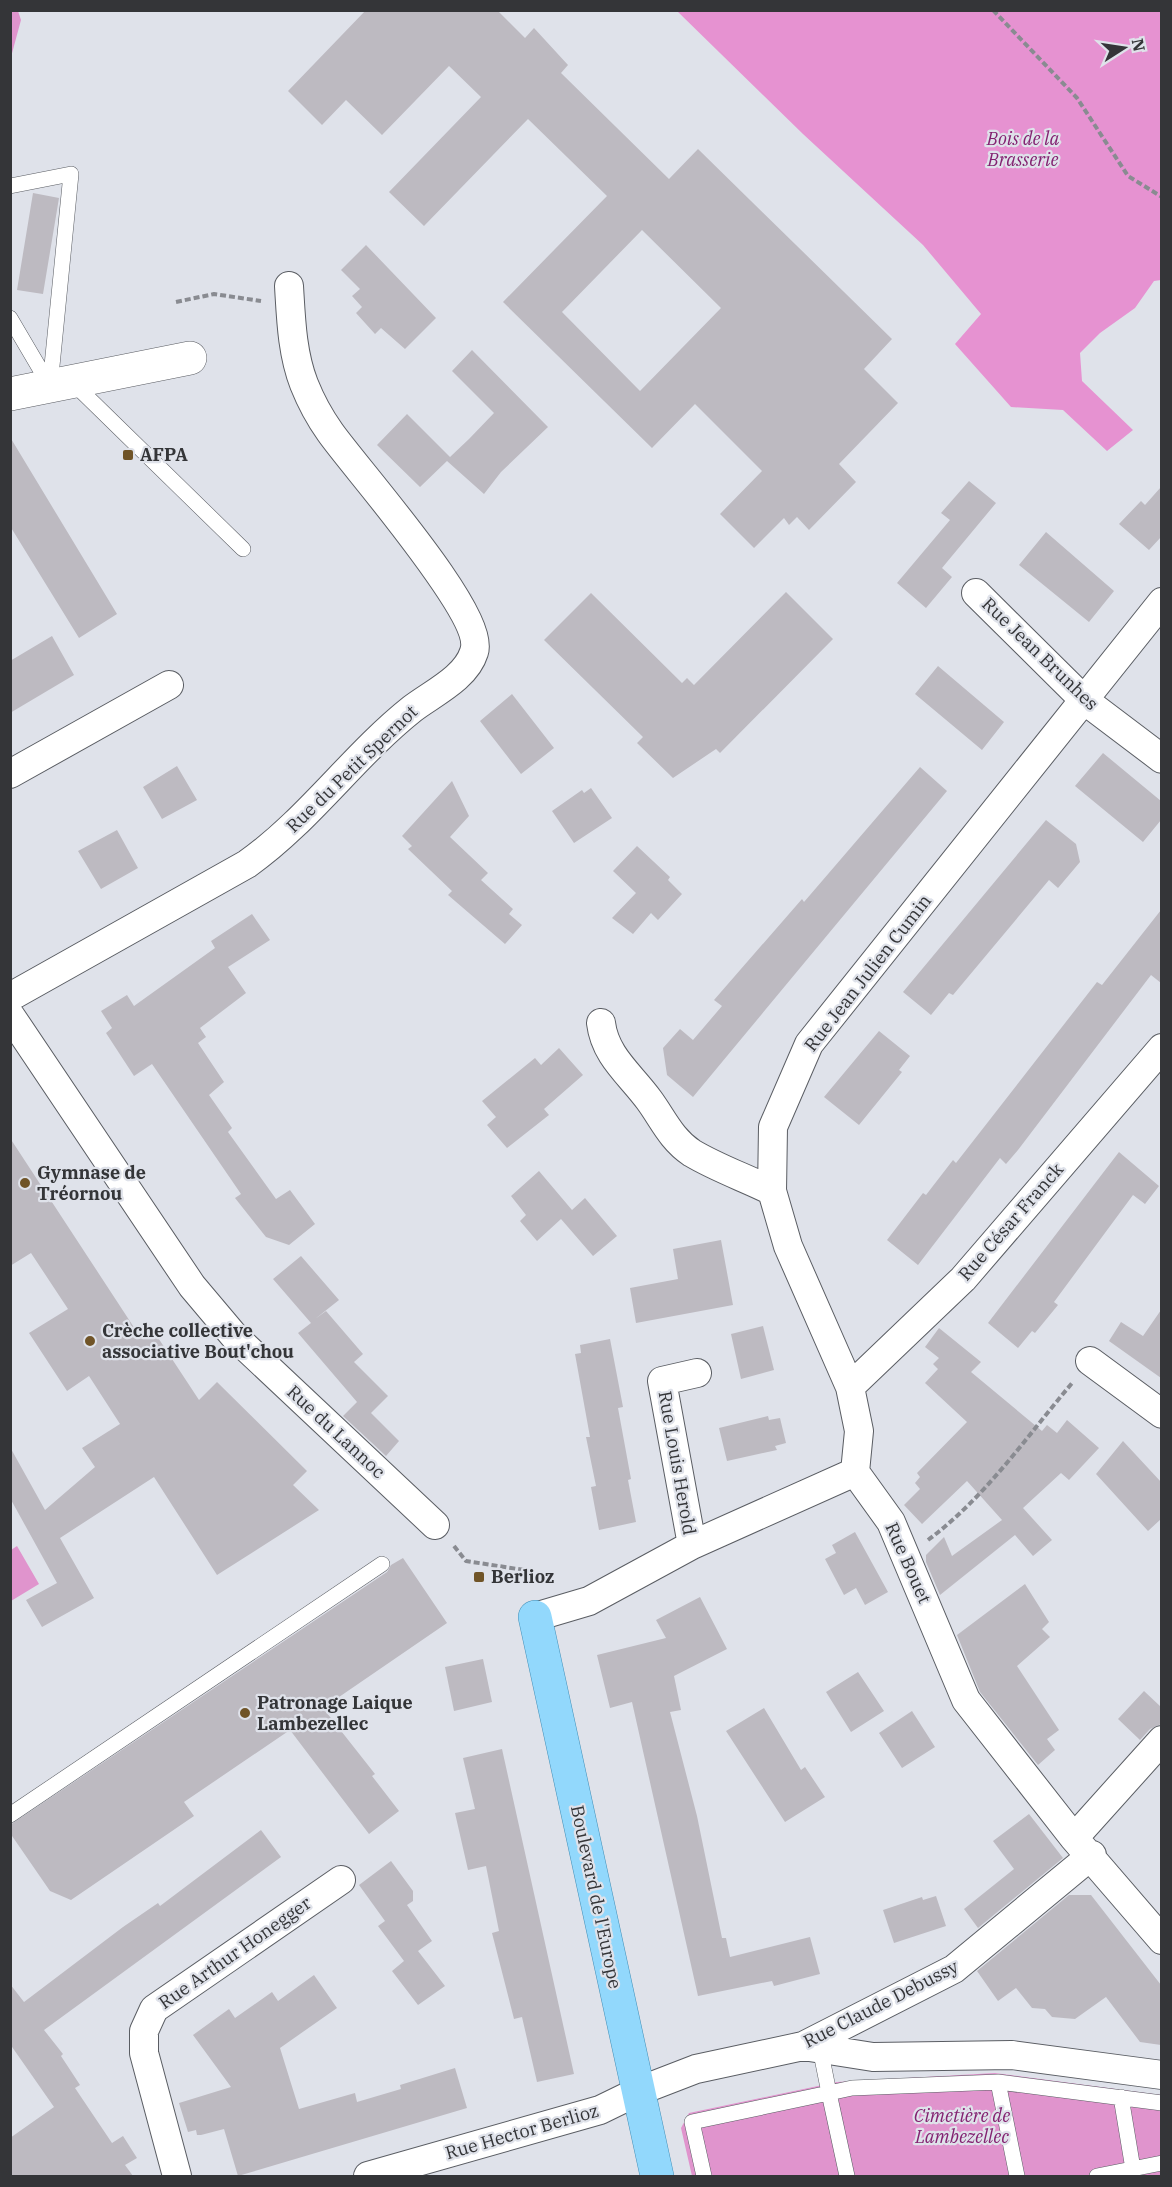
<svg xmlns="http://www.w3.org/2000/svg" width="1172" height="2187" viewBox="0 0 1172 2187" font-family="'IBM Plex Serif',serif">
	<rect width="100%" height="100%" fill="#dfe2ea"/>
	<path fill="#e094cd" d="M 11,10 L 18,11 L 21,20 L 11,57 Z
		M 17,1546 L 39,1584 L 11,1601 L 11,1550 Z
		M 995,2073 L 1161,2095 L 1161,2176 L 692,2176 L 681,2128 L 689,2113 L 837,2082 Z"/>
	<path fill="#e692d1" d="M 677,11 L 1161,11 L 1161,280 L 1154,281 L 1135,308 L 1100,333 L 1080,353 L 1082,381 L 1133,430 L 1107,451 L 1063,410 L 1011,407 L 955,344 L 981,314 L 923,245 L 803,134 Z"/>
	<path fill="#bdbac1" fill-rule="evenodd" d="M 366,10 L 497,10 L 525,38 L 534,28 L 568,65 L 561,73 L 669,179 L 698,149 L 892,339 L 864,369 L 898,403 L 839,464 L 856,482 L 809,530 L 797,517 L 789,525 L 784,518 L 754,548 L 720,514 L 762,471 L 695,404 L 652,448 L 503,302 L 607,196 L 528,119 L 424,226 L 389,192 L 481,97 L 449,66 L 382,135 L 346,100 L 322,125 L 288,91 ZM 642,230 L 721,308 L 640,391 L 562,312 Z
		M 33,193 L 59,198 L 43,294 L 17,290 Z
		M 366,245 L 436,318 L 405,349 L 381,328 L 375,334 L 356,313 L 362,307 L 352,296 L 360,289 L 341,270 Z
		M 472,350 L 548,427 L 501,472 L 484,494 L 447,461 L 420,487 L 377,445 L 407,414 L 450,457 L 469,439 L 494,413 L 452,371 Z
		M 10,437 L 117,614 L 79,638 L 10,526 Z
		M 969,481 L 996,503 L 942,568 L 952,577 L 926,608 L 897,583 L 950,520 L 941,513 Z
		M 1161,487 L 1161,537 L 1149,550 L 1119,524 L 1141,501 L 1145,505 Z
		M 1046,532 L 1114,591 L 1089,622 L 1019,565 Z
		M 786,592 L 833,639 L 720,753 L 716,749 L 673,778 L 637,743 L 643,737 L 544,640 L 591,593 L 682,683 L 687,678 L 694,685 Z
		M 52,636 L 74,675 L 10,713 L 10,661 Z
		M 938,666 L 1004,722 L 982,750 L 915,694 Z
		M 512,694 L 554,748 L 521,774 L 480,721 Z
		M 1103,753 L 1161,801 L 1161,820 L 1143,842 L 1075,786 Z
		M 177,766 L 197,800 L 162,819 L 143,787 Z
		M 920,767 L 947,791 L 693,1097 L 667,1075 L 663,1048 L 680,1029 L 693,1040 L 722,1006 L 714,1000 L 802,899 L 804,902 Z
		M 452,781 L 469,816 L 450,837 L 488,873 L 481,880 L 513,909 L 509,914 L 522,925 L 505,944 L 448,895 L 452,891 L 408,849 L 412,846 L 402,836 Z
		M 591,788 L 612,818 L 574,843 L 552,811 L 582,790 L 584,793 Z
		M 1046,820 L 1076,844 L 1080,862 L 1058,888 L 1049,880 L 953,995 L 949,993 L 931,1015 L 903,992 Z
		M 117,830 L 138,868 L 101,889 L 78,851 Z
		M 637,846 L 670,877 L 668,880 L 682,894 L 658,920 L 651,913 L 633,934 L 612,918 L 636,893 L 613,871 Z
		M 1161,910 L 1161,983 L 1151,975 L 1018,1150 L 1006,1164 L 1000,1158 L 918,1265 L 887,1240 L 923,1193 L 926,1195 L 953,1160 L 956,1163 L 1097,982 L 1102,985 Z
		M 252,914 L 270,940 L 228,967 L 246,993 L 200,1028 L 206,1037 L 198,1043 L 224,1082 L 209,1095 L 232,1128 L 228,1132 L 276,1199 L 290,1190 L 315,1224 L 289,1245 L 266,1237 L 235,1198 L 241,1194 L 152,1064 L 134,1076 L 106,1033 L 112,1028 L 101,1011 L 127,995 L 134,1006 L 215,948 L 211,941 Z
		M 879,1031 L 910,1056 L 899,1070 L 902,1072 L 859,1125 L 824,1097 Z
		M 559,1048 L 583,1075 L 544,1109 L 549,1115 L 507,1148 L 487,1125 L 496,1117 L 482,1101 L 535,1058 L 541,1065 Z
		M 10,1138 L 137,1332 L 149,1324 L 199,1400 L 217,1382 L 307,1471 L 293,1485 L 319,1510 L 217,1575 L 154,1477 L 60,1538 L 94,1598 L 42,1627 L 26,1600 L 57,1583 L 10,1498 L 10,1447 L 45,1510 L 95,1467 L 82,1448 L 120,1424 L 89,1376 L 67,1391 L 29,1333 L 68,1309 L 31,1253 L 10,1266 Z
		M 1119,1152 L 1159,1186 L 1145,1204 L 1133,1195 L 1054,1302 L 1058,1305 L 1035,1333 L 1032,1331 L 1018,1348 L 988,1323 Z
		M 539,1171 L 572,1210 L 585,1198 L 617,1236 L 593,1256 L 561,1219 L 537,1241 L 520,1221 L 526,1215 L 511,1196 Z
		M 721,1240 L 733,1305 L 636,1323 L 630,1288 L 678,1279 L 673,1249 Z
		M 301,1256 L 339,1300 L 315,1319 L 326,1311 L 363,1354 L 354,1362 L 388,1396 L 371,1413 L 399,1441 L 386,1456 L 343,1416 L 357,1402 L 298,1333 L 311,1323 L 273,1279 Z
		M 1161,1310 L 1161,1378 L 1109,1341 L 1121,1322 L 1143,1336 Z
		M 763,1326 L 774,1370 L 741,1379 L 731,1334 Z
		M 939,1328 L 981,1362 L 971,1372 L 1042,1431 L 1047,1425 L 1057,1433 L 1067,1420 L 1099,1448 L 1069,1480 L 1061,1473 L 1023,1508 L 1052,1540 L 1033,1556 L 1015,1535 L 940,1595 L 926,1562 L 926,1555 L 944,1537 L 952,1556 L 1002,1520 L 967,1481 L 922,1524 L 904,1505 L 920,1489 L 915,1483 L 920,1477 L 917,1473 L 967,1422 L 925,1383 L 938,1369 L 933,1364 L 939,1358 L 925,1347 Z
		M 610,1339 L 623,1407 L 618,1408 L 631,1479 L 628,1480 L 636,1522 L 599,1530 L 591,1487 L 596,1486 L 586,1437 L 590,1437 L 575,1354 L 581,1353 L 580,1345 Z
		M 768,1416 L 769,1420 L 780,1418 L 786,1443 L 775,1446 L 777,1450 L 727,1461 L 719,1428 Z
		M 1123,1441 L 1161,1482 L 1161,1519 L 1148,1531 L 1096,1474 Z
		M 855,1532 L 888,1592 L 865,1605 L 856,1588 L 844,1595 L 825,1559 L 836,1553 L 832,1545 Z
		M 403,1558 L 447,1623 L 323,1708 L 375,1774 L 372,1776 L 399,1811 L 369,1834 L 290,1730 L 184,1802 L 194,1816 L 71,1900 L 50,1891 L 10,1833 L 10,1825 L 387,1572 L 391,1565 Z
		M 1025,1584 L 1049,1622 L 1042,1629 L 1050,1637 L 1017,1666 L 1059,1730 L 1047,1739 L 1055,1750 L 1038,1765 L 980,1692 L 957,1635 Z
		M 700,1597 L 727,1649 L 674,1676 L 681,1710 L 670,1712 L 697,1816 L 722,1938 L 726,1938 L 730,1957 L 810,1937 L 820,1974 L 774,1986 L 772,1981 L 698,1996 L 632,1702 L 610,1708 L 597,1655 L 666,1638 L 656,1620 Z
		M 483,1659 L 492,1702 L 454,1711 L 445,1667 Z
		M 858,1672 L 884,1711 L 851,1732 L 826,1692 Z
		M 1144,1691 L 1161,1707 L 1161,1724 L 1150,1729 L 1140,1740 L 1118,1719 Z
		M 764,1708 L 801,1770 L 805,1767 L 825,1797 L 785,1822 L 726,1731 Z
		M 912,1711 L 935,1747 L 902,1768 L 879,1733 Z
		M 502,1749 L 574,2074 L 537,2082 L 522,2017 L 514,2019 L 492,1933 L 499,1931 L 486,1866 L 468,1870 L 455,1813 L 475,1809 L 463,1758 Z
		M 1029,1814 L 1063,1858 L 978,1928 L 964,1909 L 1014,1869 L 993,1841 Z
		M 261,1830 L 281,1857 L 44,2030 L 63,2054 L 61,2056 L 80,2085 L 75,2088 L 112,2143 L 123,2136 L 137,2158 L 125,2165 L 133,2176 L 10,2176 L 10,2138 L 54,2107 L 10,2044 L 10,1984 L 24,2002 L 123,1927 L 158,1903 L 160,1906 Z
		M 391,1861 L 413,1891 L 413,1901 L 407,1905 L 432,1941 L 418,1951 L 445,1986 L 418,2005 L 392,1971 L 404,1961 L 378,1926 L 385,1921 L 359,1885 Z
		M 1069,1895 L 1091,1895 L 1161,1985 L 1161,2045 L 1140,2042 L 1106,1997 L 1075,2019 L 1052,2017 L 1045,2009 L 1032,2008 L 1016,1988 L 998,2001 L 977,1971 Z
		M 936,1896 L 946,1926 L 894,1943 L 883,1910 L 922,1897 L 923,1900 Z
		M 314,1975 L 337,2008 L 280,2048 L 299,2109 L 355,2093 L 357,2102 L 401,2089 L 400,2085 L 455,2068 L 467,2108 L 238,2176 L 224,2129 L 201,2135 L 197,2135 L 196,2130 L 188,2132 L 179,2103 L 231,2087 L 193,2035 L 229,2009 L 235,2018 L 272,1992 L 278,2001 Z"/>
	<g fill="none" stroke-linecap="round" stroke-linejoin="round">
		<defs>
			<path id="service" d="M 10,186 L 71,174 L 50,386
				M 10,318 L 50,386
				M 72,382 L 243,549
				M 10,1815 L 382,1564
				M 820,2048 L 829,2093 L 852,2088 L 998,2082 L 1162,2103
				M 998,2082 L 1017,2176
				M 1121,2097 L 1133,2169 L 1126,2176
				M 704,2176 L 692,2122 L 829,2093 L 847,2176
				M 1097,2176 L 1162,2163"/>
			<path id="minor" d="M 976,593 L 1084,700 L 1162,759
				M 10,774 L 169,685
				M 10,997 L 247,864 C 309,820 353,756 412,709 C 433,693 466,678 474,652 C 487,615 355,468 330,432 C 320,418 310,399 304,384 C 292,353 291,319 289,286
				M 10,1015 L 192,1286 L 235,1337 L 435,1525
				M 601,1023 C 605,1056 630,1074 649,1100 C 663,1119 671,1139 692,1153 C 717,1168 746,1178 772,1191
				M 1090,1361 L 1162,1414
				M 850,1387 L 963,1279 L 1162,1048
				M 855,1472 L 859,1431 L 850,1387 L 788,1246 L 772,1191 L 773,1127 L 809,1044 L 1162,602
				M 692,1545 L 662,1381 L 697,1373
				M 535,1617 L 589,1601 L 692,1545 L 855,1472 L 891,1522 L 966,1700 L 1074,1838 L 1162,1940
				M 1074,1838 L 1162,1740
				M 803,2046 L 873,2057 L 1012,2055 L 1162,2075
				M 177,2176 L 144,2053 L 144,2031 L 154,2009 L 341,1880
				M 368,2176 L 600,2110 L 639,2091 L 696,2069 L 803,2046 L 954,1969 L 1092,1855"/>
			<path id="tertiary" d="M 10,394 L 190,358"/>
			<path id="primary" d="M 535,1617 L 657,2176"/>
		</defs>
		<use href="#service" stroke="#5a5d63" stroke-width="16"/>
		<use href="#minor" stroke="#5a5d63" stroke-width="30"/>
		<use href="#tertiary" stroke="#5a5d63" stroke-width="34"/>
		<use href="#primary" stroke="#428eb6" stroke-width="34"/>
		<path stroke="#898b91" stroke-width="4" stroke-dasharray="6 3" stroke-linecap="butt" d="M 993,10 L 1077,98 L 1128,176 L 1162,197
			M 176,302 L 214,294 L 261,301
			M 928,1540 C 986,1497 1027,1436 1073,1382
			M 454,1546 L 466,1561 L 524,1570"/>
		<use href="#service" stroke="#fff" stroke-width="15"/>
		<use href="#minor" stroke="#fff" stroke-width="28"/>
		<use href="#tertiary" stroke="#fff" stroke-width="33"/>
		<use href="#primary" stroke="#92d8fc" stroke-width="33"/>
	</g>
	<g fill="#705427" stroke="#dfe2ea" stroke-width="2">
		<rect x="122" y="449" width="12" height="12" rx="3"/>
		<circle cx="25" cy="1183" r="6"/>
		<circle cx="90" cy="1341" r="6"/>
		<rect x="473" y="1571" width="12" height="12" rx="3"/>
		<circle cx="245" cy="1713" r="6"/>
	</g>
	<g text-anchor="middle" stroke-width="4.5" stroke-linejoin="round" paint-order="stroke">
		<g font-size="18" font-style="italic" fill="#832271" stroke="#dfe2ea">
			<text x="1023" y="145">Bois de la<tspan x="1023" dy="21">Brasserie</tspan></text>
			<text x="962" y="2122">Cimetière de<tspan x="962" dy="21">Lambezellec</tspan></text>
		</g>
		<g font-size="18" font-weight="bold" fill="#343538" stroke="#dfe2ea" text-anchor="start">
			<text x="140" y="461">AFPA</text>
			<text x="37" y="1179">Gymnase de<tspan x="37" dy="21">Tréornou</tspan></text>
			<text x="102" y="1337">Crèche collective<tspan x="102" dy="21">associative Bout'chou</tspan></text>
			<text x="491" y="1583">Berlioz</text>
			<text x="257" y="1709">Patronage Laique<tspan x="257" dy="21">Lambezellec</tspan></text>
		</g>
		<g font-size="18" fill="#343538" stroke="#dfe2ea">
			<text transform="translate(1040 654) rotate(44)" y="6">Rue Jean Brunhes</text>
			<text transform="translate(352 769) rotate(-44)" y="6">Rue du Petit Spernot</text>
			<text transform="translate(868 973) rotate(-52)" y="6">Rue Jean Julien Cumin</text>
			<text transform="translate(1011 1222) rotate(-49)" y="6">Rue César Franck</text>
			<text transform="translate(336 1432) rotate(43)" y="6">Rue du Lannoc</text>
			<text transform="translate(677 1463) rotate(80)" y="6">Rue Louis Herold</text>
			<text transform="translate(908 1563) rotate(66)" y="6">Rue Bouet</text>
			<text transform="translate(596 1897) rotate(78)" y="6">Boulevard de l'Europe</text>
			<text transform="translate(235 1953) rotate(-35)" y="6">Rue Arthur Honegger</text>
			<text transform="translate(881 2004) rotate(-27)" y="6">Rue Claude Debussy</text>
			<text transform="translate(522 2132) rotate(-16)" y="6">Rue Hector Berlioz</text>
		</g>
	</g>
	<rect width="1172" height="2187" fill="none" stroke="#343538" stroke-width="24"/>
	<g transform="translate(1124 48) rotate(78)" stroke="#dfe2ea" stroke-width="4.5" paint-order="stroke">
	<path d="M0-4.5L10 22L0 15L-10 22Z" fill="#343538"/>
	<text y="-9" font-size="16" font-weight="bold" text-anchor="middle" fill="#343538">N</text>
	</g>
</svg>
